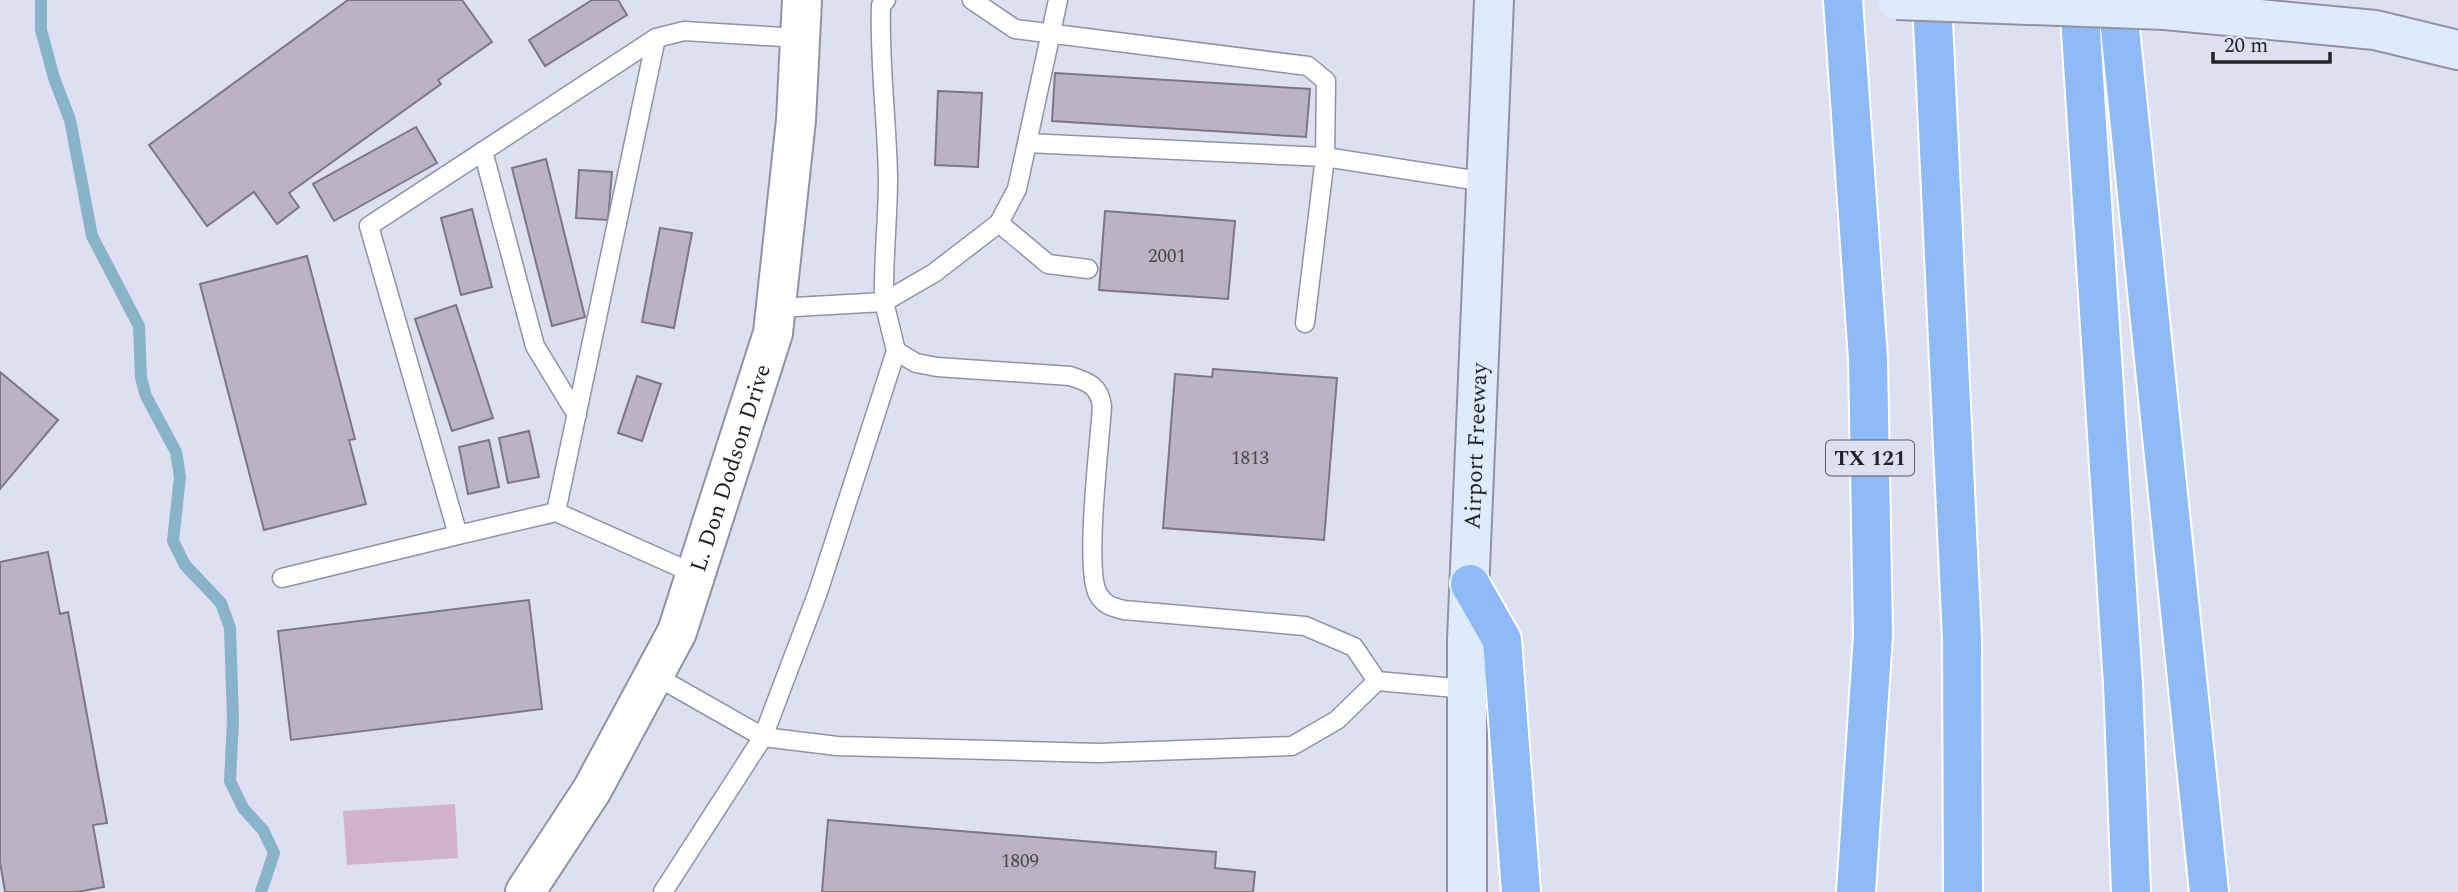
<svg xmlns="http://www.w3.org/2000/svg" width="2458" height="892" viewBox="0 0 2458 892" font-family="Spectral,serif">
	<rect width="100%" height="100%" fill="#dee0f1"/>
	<path fill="#d2b1cc" d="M 455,804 L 458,858 L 347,865 L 343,811 Z"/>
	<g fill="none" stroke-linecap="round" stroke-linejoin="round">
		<path stroke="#88b3c8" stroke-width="12" d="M 41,0 L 41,30 L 54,78 L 70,120 L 92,236 L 139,326 L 141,378 L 146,396 L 176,452 L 180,477 L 173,541 L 185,565 L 221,603 L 230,628 L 233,720 L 230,781 L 243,808 L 263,830 L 274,853 L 261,892"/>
	</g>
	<path fill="#bab3c3" stroke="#7d7684" stroke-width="2" d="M 348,0 L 462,0 L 492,42 L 438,80 L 441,84 L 289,193 L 299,207 L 277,224 L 254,192 L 207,226 L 149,145 Z
		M 592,0 L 618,0 L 627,15 L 545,66 L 529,40 Z
		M 1055,73 L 1310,89 L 1306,137 L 1052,121 Z
		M 938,91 L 982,93 L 978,167 L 935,165 Z
		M 416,127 L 437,163 L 334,221 L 313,184 Z
		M 546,159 L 585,317 L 552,326 L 512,168 Z
		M 579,170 L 612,172 L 608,220 L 576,218 Z
		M 472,209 L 492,287 L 461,295 L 441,218 Z
		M 1105,211 L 1235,221 L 1228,299 L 1099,290 Z
		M 660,228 L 692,233 L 674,328 L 642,322 Z
		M 307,256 L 355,439 L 349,440 L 366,504 L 264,530 L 200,284 Z
		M 456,305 L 493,418 L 452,431 L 415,319 Z
		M 1213,369 L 1337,378 L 1324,540 L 1163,528 L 1175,374 L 1212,377 Z
		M 0,372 L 58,420 L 0,489 Z
		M 637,376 L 661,384 L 642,441 L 618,433 Z
		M 529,431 L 539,477 L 508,483 L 499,438 Z
		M 489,440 L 499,487 L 468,494 L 459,447 Z
		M 48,552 L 60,614 L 68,612 L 107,823 L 93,825 L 104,887 L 77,892 L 5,892 L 0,862 L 0,562 Z
		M 529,600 L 542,709 L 291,740 L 278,631 Z
		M 828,820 L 1216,852 L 1215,868 L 1255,872 L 1253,892 L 822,892 Z"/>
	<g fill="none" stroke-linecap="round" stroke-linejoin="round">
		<defs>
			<path id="service" d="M 886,0 L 881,5 C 879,62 887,120 888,178 C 888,219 883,260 884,302 L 934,273 L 999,223 L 1017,189 L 1058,0
				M 972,0 L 1015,29 L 1308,66 L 1326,81 L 1325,157 L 1486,182
				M 1027,143 L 1325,157 L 1305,323
				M 483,151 L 535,346 L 577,415
				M 999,223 L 1048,264 L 1088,269
				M 896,351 L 916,363 L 937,367 L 1070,376 C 1089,382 1099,386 1102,406 C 1100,441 1084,569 1098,594 C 1104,605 1112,607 1124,610 L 1305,626 L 1354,647 L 1377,681
				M 556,512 L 458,535 L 369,226 L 656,38
				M 695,574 L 556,512 L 656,38 L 684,31 L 799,38
				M 282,578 L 458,535
				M 654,675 L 763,737 L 818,592 L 896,351 L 884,302 L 777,308
				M 663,892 L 763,737 L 837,746 L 1098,753 L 1292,746 L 1337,720 L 1377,681 L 1466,689"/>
			<g id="tertiary">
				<path id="s1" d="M 525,892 L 592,790 L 677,632 L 773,333 L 796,120 L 802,0"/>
			</g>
			<g id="secondary">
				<path d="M 2165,10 L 2375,30 L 2458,50"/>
				<path id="s2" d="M 1467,892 L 1467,639 L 1494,0"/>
			</g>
			<path id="motorway" d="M 1843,0 L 1868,359 L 1873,635 L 1856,892
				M 1932,0 L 1962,638 L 1963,892
				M 2079,0 L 2123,684 L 2131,892
				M 2117,0 L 2209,892
				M 1470,584 L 1502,640 L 1521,892"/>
		</defs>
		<use href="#service" stroke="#9193a3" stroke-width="21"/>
		<use href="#tertiary" stroke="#9193a3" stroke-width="42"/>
		<use href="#secondary" stroke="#9193a3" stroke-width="42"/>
		<use href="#motorway" stroke="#fff" stroke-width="42"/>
		<use href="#service" stroke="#fff" stroke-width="18"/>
		<use href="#tertiary" stroke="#fff" stroke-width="38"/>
		<use href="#secondary" stroke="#ddebfd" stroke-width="38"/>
		<use href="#motorway" stroke="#8ebbf7" stroke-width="38"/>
		<defs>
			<path id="secondary-bridge" d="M 1897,0 L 2165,10"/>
		</defs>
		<use href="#secondary-bridge" stroke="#9193a3" stroke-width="42" stroke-linecap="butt"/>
		<use href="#secondary-bridge" stroke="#ddebfd" stroke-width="38"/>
	</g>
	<g text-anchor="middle" stroke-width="5" stroke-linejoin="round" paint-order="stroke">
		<g font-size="19" fill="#484750">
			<text x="1167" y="262">2001</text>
			<text x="1250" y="464">1813</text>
			<text x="1020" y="867">1809</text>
		</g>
		<rect fill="#dee0f1" stroke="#5a5c65" stroke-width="2" x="1826" y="440.5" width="88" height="35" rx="5"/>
		<g font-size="21" font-weight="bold" fill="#222329">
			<text x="1870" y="465">TX 121</text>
		</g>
		<g font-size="23" fill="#222329" stroke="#dee0f1">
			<text dy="8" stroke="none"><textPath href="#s2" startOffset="446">Airport Freeway</textPath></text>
			<text dy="8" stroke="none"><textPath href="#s1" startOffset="474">L. Don Dodson Drive</textPath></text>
		</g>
	</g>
	<path d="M2213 52v10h117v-10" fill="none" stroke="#222329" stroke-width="3.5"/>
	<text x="2224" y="52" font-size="21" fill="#222329" stroke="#dee0f1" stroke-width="5" paint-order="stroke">20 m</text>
</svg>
